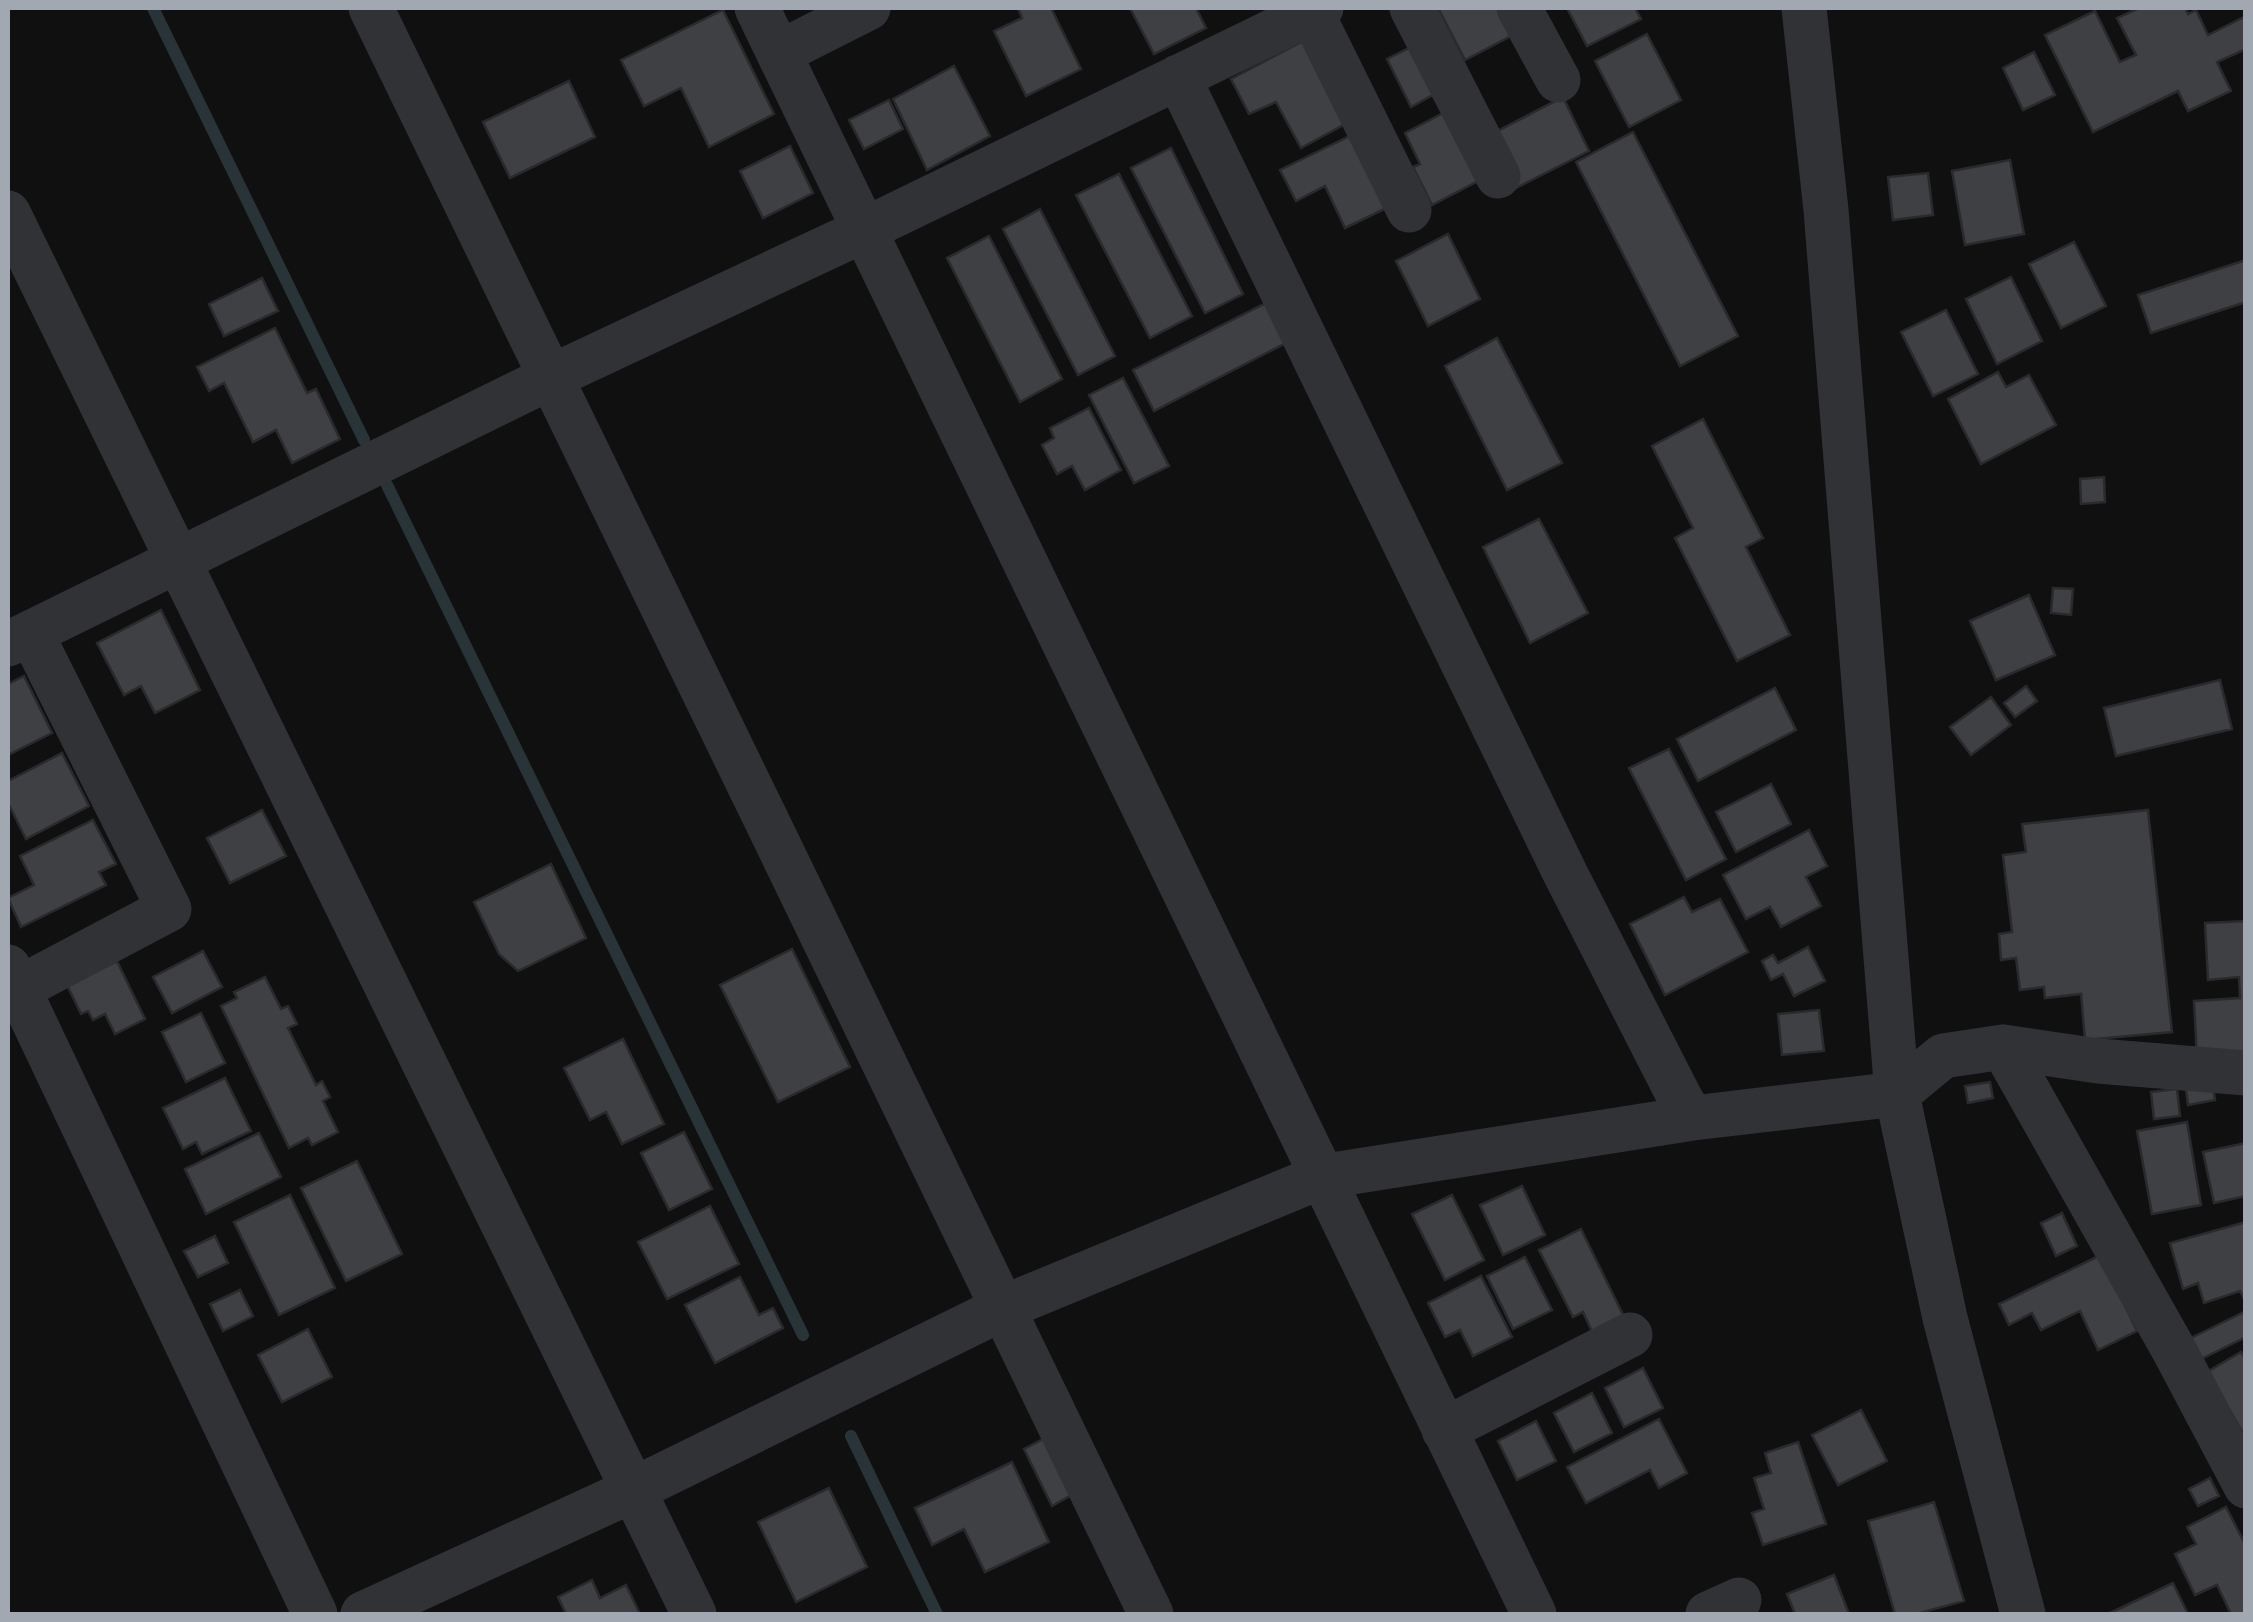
<svg xmlns="http://www.w3.org/2000/svg" width="2253" height="1622" viewBox="0 0 2253 1622" font-family="'Golos Text',sans-serif">
	<rect width="100%" height="100%" fill="#101011"/>
	<g fill="none" stroke-linecap="round" stroke-linejoin="round">
		<path stroke="#293439" stroke-width="12" d="M 153,8 L 364,440
			M 387,485 L 803,1335
			M 851,1436 L 937,1614"/>
	</g>
	<path fill="#3f4044" stroke="#2a2a2d" stroke-width="2.5" d="M 1018,8 L 1051,8 L 1081,69 L 1026,96 L 994,31 L 1022,18 Z
		M 1130,8 L 1196,8 L 1206,28 L 1154,54 Z
		M 1438,8 L 1499,8 L 1513,35 L 1465,60 Z
		M 1567,8 L 1635,8 L 1641,19 L 1587,46 Z
		M 2139,8 L 2185,8 L 2188,14 L 2196,10 L 2208,35 L 2246,16 L 2246,49 L 2217,62 L 2231,91 L 2188,111 L 2178,91 L 2093,132 L 2045,35 L 2095,11 L 2120,62 L 2136,55 L 2117,18 Z
		M 723,10 L 774,114 L 709,147 L 681,88 L 644,106 L 621,60 Z
		M 1647,34 L 1681,100 L 1629,127 L 1595,61 Z
		M 1305,40 L 1347,123 L 1301,148 L 1276,102 L 1249,114 L 1231,79 Z
		M 1417,44 L 1440,91 L 1411,107 L 1387,59 Z
		M 2034,52 L 2055,95 L 2023,110 L 2003,68 Z
		M 954,66 L 990,136 L 927,170 L 893,99 Z
		M 569,81 L 595,137 L 510,178 L 483,122 Z
		M 1563,97 L 1589,151 L 1514,189 L 1488,136 Z
		M 889,100 L 903,129 L 864,149 L 849,120 Z
		M 1449,110 L 1484,178 L 1432,205 L 1413,167 L 1420,164 L 1405,133 Z
		M 1633,132 L 1738,336 L 1680,366 L 1576,162 Z
		M 1356,133 L 1393,205 L 1345,228 L 1325,186 L 1296,201 L 1280,170 Z
		M 790,146 L 813,193 L 763,218 L 740,171 Z
		M 1171,148 L 1243,294 L 1205,313 L 1131,168 Z
		M 2010,160 L 2024,234 L 1965,245 L 1952,171 Z
		M 1928,173 L 1933,215 L 1893,220 L 1888,177 Z
		M 1119,174 L 1192,316 L 1150,338 L 1076,195 Z
		M 1040,209 L 1115,356 L 1078,375 L 1003,229 Z
		M 1448,234 L 1480,299 L 1428,326 L 1396,261 Z
		M 989,236 L 1062,379 L 1020,402 L 947,258 Z
		M 2074,242 L 2106,306 L 2061,328 L 2029,264 Z
		M 2246,260 L 2246,302 L 2151,333 L 2138,295 Z
		M 2011,277 L 2042,341 L 1997,364 L 1966,299 Z
		M 262,278 L 278,311 L 224,336 L 209,304 Z
		M 1266,303 L 1286,343 L 1154,411 L 1133,370 Z
		M 1946,310 L 1978,374 L 1933,396 L 1901,332 Z
		M 275,328 L 307,393 L 316,389 L 340,439 L 292,463 L 276,430 L 253,442 L 224,383 L 209,391 L 197,367 Z
		M 1497,338 L 1562,463 L 1507,490 L 1445,366 Z
		M 1998,372 L 2006,387 L 2029,375 L 2056,425 L 1981,464 L 1948,399 Z
		M 1123,378 L 1169,466 L 1134,483 L 1089,395 Z
		M 1089,408 L 1121,470 L 1085,490 L 1072,466 L 1057,474 L 1042,445 L 1054,438 L 1050,428 Z
		M 1703,419 L 1763,538 L 1746,547 L 1790,635 L 1737,661 L 1675,538 L 1693,528 L 1652,446 Z
		M 2104,477 L 2105,502 L 2081,504 L 2080,479 Z
		M 1539,519 L 1588,613 L 1530,643 L 1483,547 Z
		M 2053,588 L 2073,589 L 2071,615 L 2051,613 Z
		M 2029,595 L 2055,655 L 1996,680 L 1970,621 Z
		M 161,610 L 200,690 L 155,713 L 141,686 L 124,695 L 97,643 Z
		M 24,676 L 52,733 L 8,755 L 8,684 Z
		M 2220,680 L 2232,729 L 2116,756 L 2104,708 Z
		M 2026,686 L 2037,701 L 2015,717 L 2004,703 Z
		M 1775,688 L 1796,730 L 1698,781 L 1677,739 Z
		M 1991,697 L 2011,725 L 1971,755 L 1950,727 Z
		M 1669,749 L 1726,859 L 1686,880 L 1629,768 Z
		M 62,753 L 89,806 L 26,839 L 8,803 L 8,781 Z
		M 1771,784 L 1791,824 L 1736,852 L 1716,812 Z
		M 262,810 L 286,856 L 230,883 L 207,838 Z
		M 2148,810 L 2172,1032 L 2085,1040 L 2081,994 L 2045,998 L 2044,987 L 2020,990 L 2016,958 L 2001,960 L 1999,934 L 2012,932 L 2003,855 L 2026,852 L 2022,824 Z
		M 93,820 L 116,864 L 99,872 L 106,885 L 21,927 L 8,898 L 34,885 L 20,856 Z
		M 1809,830 L 1827,866 L 1806,877 L 1821,906 L 1781,927 L 1770,907 L 1746,919 L 1723,875 Z
		M 551,864 L 586,938 L 518,971 L 499,954 L 474,902 Z
		M 1684,897 L 1692,912 L 1720,899 L 1748,952 L 1665,995 L 1630,924 Z
		M 2246,921 L 2244,1057 L 2197,1060 L 2194,1001 L 2240,998 L 2239,977 L 2208,980 L 2205,923 Z
		M 1808,947 L 1825,981 L 1794,996 L 1783,974 L 1771,980 L 1762,961 L 1773,955 L 1778,963 Z
		M 792,949 L 850,1067 L 778,1102 L 720,985 Z
		M 203,951 L 222,987 L 172,1013 L 153,977 Z
		M 117,961 L 145,1019 L 115,1034 L 105,1014 L 93,1020 L 88,1011 L 81,1014 L 67,985 Z
		M 265,977 L 281,1009 L 288,1006 L 297,1024 L 288,1028 L 316,1085 L 322,1081 L 330,1097 L 323,1101 L 338,1132 L 312,1145 L 308,1138 L 289,1148 L 221,1006 L 237,998 L 234,992 Z
		M 1819,1010 L 1824,1051 L 1782,1055 L 1778,1014 Z
		M 201,1013 L 225,1063 L 186,1082 L 162,1032 Z
		M 623,1039 L 664,1124 L 622,1144 L 606,1112 L 590,1120 L 564,1068 Z
		M 225,1078 L 251,1131 L 202,1154 L 196,1142 L 183,1149 L 163,1108 Z
		M 1990,1082 L 1993,1098 L 1968,1103 L 1965,1086 Z
		M 2213,1086 L 2215,1100 L 2188,1105 L 2186,1090 Z
		M 2177,1089 L 2180,1116 L 2154,1119 L 2151,1092 Z
		M 2187,1122 L 2201,1205 L 2152,1214 L 2137,1131 Z
		M 684,1132 L 712,1189 L 669,1210 L 641,1153 Z
		M 259,1133 L 281,1177 L 206,1214 L 185,1169 Z
		M 2246,1143 L 2246,1196 L 2214,1203 L 2203,1152 Z
		M 357,1161 L 402,1254 L 346,1281 L 301,1188 Z
		M 1522,1186 L 1545,1235 L 1503,1255 L 1480,1205 Z
		M 290,1195 L 335,1288 L 279,1315 L 234,1222 Z
		M 1452,1195 L 1484,1260 L 1445,1280 L 1412,1214 Z
		M 710,1206 L 739,1264 L 667,1299 L 638,1242 Z
		M 2062,1213 L 2077,1246 L 2056,1256 L 2041,1223 Z
		M 2246,1222 L 2246,1303 L 2240,1291 L 2204,1303 L 2198,1283 L 2183,1289 L 2170,1243 Z
		M 1581,1229 L 1627,1323 L 1595,1338 L 1583,1312 L 1573,1317 L 1539,1250 Z
		M 215,1236 L 228,1263 L 198,1277 L 184,1251 Z
		M 2101,1255 L 2137,1331 L 2098,1350 L 2080,1311 L 2041,1330 L 2032,1313 L 2009,1325 L 1999,1304 Z
		M 1525,1257 L 1552,1310 L 1513,1329 L 1487,1276 Z
		M 1481,1276 L 1512,1337 L 1473,1356 L 1460,1330 L 1445,1337 L 1428,1303 Z
		M 740,1277 L 759,1315 L 773,1308 L 783,1328 L 715,1363 L 685,1305 Z
		M 240,1290 L 253,1316 L 223,1331 L 210,1304 Z
		M 2246,1311 L 2246,1337 L 2201,1359 L 2191,1338 Z
		M 308,1329 L 332,1377 L 282,1402 L 258,1355 Z
		M 2241,1352 L 2246,1360 L 2246,1438 L 2207,1372 Z
		M 1643,1368 L 1663,1408 L 1624,1427 L 1605,1388 Z
		M 1592,1393 L 1612,1433 L 1574,1452 L 1554,1413 Z
		M 1861,1410 L 1887,1461 L 1838,1485 L 1812,1435 Z
		M 1659,1419 L 1687,1473 L 1659,1488 L 1650,1470 L 1586,1503 L 1567,1467 Z
		M 1536,1421 L 1556,1461 L 1517,1480 L 1498,1441 Z
		M 1049,1436 L 1077,1492 L 1052,1506 L 1024,1449 Z
		M 1798,1442 L 1826,1524 L 1763,1545 L 1752,1513 L 1764,1509 L 1754,1478 L 1771,1473 L 1765,1453 Z
		M 1012,1462 L 1049,1542 L 985,1572 L 964,1529 L 932,1545 L 915,1508 Z
		M 2210,1478 L 2219,1496 L 2198,1506 L 2189,1489 Z
		M 829,1488 L 867,1567 L 796,1602 L 758,1522 Z
		M 1934,1502 L 1964,1601 L 1916,1614 L 1895,1614 L 1868,1521 Z
		M 2226,1507 L 2246,1546 L 2246,1614 L 2231,1614 L 2217,1585 L 2195,1595 L 2175,1554 L 2196,1544 L 2187,1527 Z
		M 1834,1575 L 1849,1614 L 1795,1614 L 1787,1594 Z
		M 592,1580 L 600,1598 L 626,1585 L 640,1614 L 566,1614 L 558,1597 Z
		M 2173,1583 L 2188,1614 L 2108,1614 Z"/>
	<g fill="none" stroke-linecap="round" stroke-linejoin="round">
		<path stroke="#313236" stroke-width="45" d="M 371,8 C 629,544 895,1077 1151,1614
			M 757,8 L 1534,1614
			M 1412,8 L 1498,176
			M 1519,8 L 1558,80
			M 1804,8 L 1826,210 L 1897,1094 L 1945,1318 L 2023,1614
			M 1311,12 L 1409,210
			M 779,53 L 868,8
			M 1178,77 L 1565,873 L 1682,1102 L 1693,1118
			M 8,213 L 694,1614
			M 8,644 L 549,378 L 862,231 L 1321,8
			M 8,967 L 315,1614
			M 18,989 L 169,909 L 31,633
			M 2003,1047 L 2174,1350 L 2246,1486
			M 1444,1430 L 1630,1335
			M 363,1614 L 633,1490 L 1005,1307 L 1320,1177 L 1693,1118 L 1897,1094 L 1943,1056 L 2003,1047 L 2098,1061 L 2246,1073
			M 1708,1614 L 1739,1600"/>
	</g>
	<rect width="2253" height="1622" fill="none" stroke="#a1a8b2" stroke-width="20"/>
</svg>
